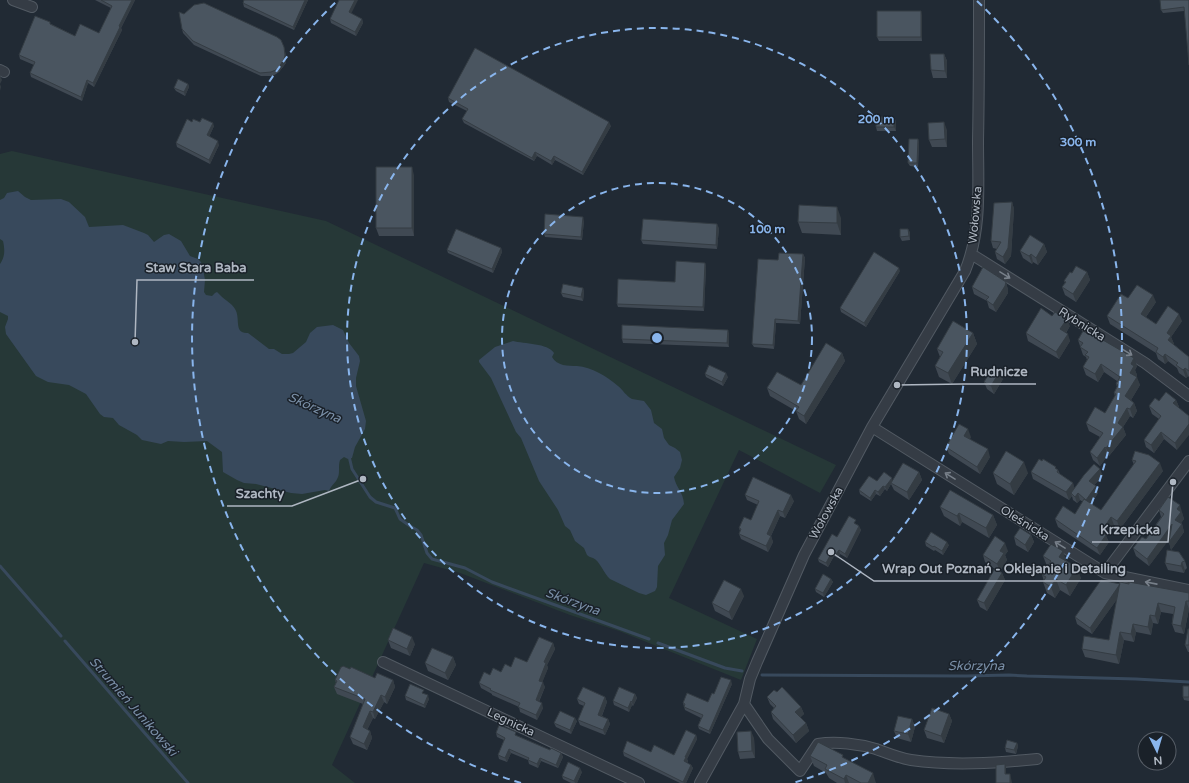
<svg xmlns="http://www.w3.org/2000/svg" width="1189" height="783" viewBox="0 0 1189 783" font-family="'Varela Round',sans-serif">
	<rect width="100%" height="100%" fill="#212a34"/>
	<path fill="#263837" d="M 12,151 L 326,221 L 836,465 L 820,493 L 739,450 L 669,598 L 757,639 L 741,680 L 619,631 L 570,615 L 460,573 L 424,563 L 332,765 L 355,783 L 0,783 L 0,154 Z"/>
	<path fill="#38495c" d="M 18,191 L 25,197 L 31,200 L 61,199 L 69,202 L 85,217 L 89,227 L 123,225 L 144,233 L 148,235 L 154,242 L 164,235 L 169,234 L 181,241 L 190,256 L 198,259 L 201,262 L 203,269 L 205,280 L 204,292 L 206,295 L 212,296 L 215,293 L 217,292 L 219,294 C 224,300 232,303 235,309 C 241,318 233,334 248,333 L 269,349 L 274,349 L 282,354 L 289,354 L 293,353 L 306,342 L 310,333 L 317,327 L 333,325 L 343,330 L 349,343 L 359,356 L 360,361 L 356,378 L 356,386 L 366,421 L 365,429 L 355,447 L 352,458 L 348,459 L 344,457 L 340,460 C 338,466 340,472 338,477 C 336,483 331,485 329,491 L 325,490 L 302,494 L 291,493 L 256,484 L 244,483 L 237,480 L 223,472 L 222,452 L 207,441 L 184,442 L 168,441 L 161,444 L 142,440 L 137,435 L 119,425 L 113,418 L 104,417 L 100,414 L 86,394 L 69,385 L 48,382 L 36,376 L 6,334 L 5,327 L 8,319 L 8,316 L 0,312 L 0,264 C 5,257 5,250 3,241 L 0,239 L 0,200 L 4,198 L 7,193 Z
		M 513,341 C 524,344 548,343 554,353 L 552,357 C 557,366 568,366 577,366 C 592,367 606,376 618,386 C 623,390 626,396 632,399 C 636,400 640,400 644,401 L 651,410 L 654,423 L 662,429 L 664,438 L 669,445 L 675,448 L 680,452 L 682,460 L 680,468 L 674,477 C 676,488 683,491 684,504 L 672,520 L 668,535 L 664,543 L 665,555 L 658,566 L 657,587 L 655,591 L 646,595 L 639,593 L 610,579 C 604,574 600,561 593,558 C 591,557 589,557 587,555 L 584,548 L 575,541 L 570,530 L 565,526 L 558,510 L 539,481 L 521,438 L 516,432 L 491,378 L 479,362 L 479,360 L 495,347 Z"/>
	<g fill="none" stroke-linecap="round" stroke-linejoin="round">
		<path stroke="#38495c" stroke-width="3" d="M 349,456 L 352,469 L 370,497 L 376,502 L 395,508 L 400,519 L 410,526 L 417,530 L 421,535 L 427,553 L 432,559 L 465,568 L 492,582 L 649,639
			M 0,566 L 61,636
			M 65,641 L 188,783
			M 658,643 L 725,668 L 742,671
			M 762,675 L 966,676 L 1009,675 L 1027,676 L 1136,679 L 1189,682"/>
		<defs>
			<path id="minor" d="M 13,0 L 32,7
				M 0,70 L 4,72
				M 971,256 L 976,257 L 1145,363 L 1189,396
				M 872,427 L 1105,573 L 1189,590
				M 1105,573 L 1189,461
				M 383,662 L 639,783
				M 744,704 L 768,739 L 800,771 L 818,744 C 836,741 859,744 876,749 C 887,753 899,758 911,760 C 952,766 996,763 1037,759
				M 700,783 L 744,704 L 750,679 L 757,662 L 804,555 L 872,427 L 965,271 C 982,230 978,184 978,141 C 979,94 979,47 979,0"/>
		</defs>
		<use href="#minor" stroke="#525a63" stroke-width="12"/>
		<use href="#minor" stroke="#353c45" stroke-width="10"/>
	</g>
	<path fill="#404953" d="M 95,0 L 135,0 L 121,28 L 122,30 L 94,87 L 88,83 L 82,101 L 31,77 L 30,73 L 34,65 L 20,59 L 19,55 L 51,24 L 75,36 L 99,33 L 111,8 Z
		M 308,0 L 294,30 L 244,7 L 243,3 Z
		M 1189,0 L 1184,11 L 1163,13 L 1161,10 Z
		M 184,14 L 285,51 L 286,59 L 286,63 L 279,72 L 273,76 L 261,76 L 194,45 L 183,33 L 182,29 Z
		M 351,14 L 362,19 L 363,23 L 356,36 L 331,23 L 330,19 Z
		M 922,15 L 922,41 L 879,41 L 877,37 Z
		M 944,54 L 947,61 L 947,78 L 933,78 L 931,70 Z
		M 188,84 L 189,87 L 185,96 L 176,91 L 174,88 Z
		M 448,98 L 611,126 L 583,175 L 555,160 L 552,165 L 537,156 L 534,161 L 464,123 L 462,119 L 467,111 L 449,102 Z
		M 896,121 L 896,131 L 877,131 L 876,127 Z
		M 192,122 L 200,122 L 214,126 L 209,137 L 219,145 L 210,164 L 177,147 L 176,143 Z
		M 947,130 L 947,147 L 932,147 L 929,140 Z
		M 918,139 L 919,143 L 918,167 L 910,166 L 908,163 Z
		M 414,175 L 414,236 L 379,236 L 376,228 Z
		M 1012,202 L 1014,209 L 1011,256 L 1005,264 L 997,259 L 995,252 L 997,249 L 993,248 L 991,241 Z
		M 841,218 L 841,235 L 802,233 L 798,222 Z
		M 584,221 L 582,240 L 545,237 L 544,234 Z
		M 719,228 L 717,249 L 643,244 L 641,240 Z
		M 910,232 L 910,240 L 902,241 L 900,237 Z
		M 1044,244 L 1047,252 L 1038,265 L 1033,262 L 1032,264 L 1023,258 L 1020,251 Z
		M 501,248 L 502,252 L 493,273 L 448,253 L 447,250 Z
		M 803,254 L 805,258 L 800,324 L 776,323 L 774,349 L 754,347 L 752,344 L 778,260 Z
		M 705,263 L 706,267 L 704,311 L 618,307 L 617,304 L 675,282 Z
		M 900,271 L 866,327 L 841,312 L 840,308 Z
		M 1087,272 L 1090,280 L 1076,302 L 1065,295 L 1062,287 L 1065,283 L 1064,281 L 1072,273 Z
		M 1006,282 L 1008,290 L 1008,293 L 996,312 L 989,308 L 987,301 L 974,294 L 972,287 Z
		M 583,288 L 584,292 L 583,301 L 563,297 L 561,293 Z
		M 1128,298 L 1156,302 L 1146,317 L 1156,324 L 1182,321 L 1171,337 L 1174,344 L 1173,344 L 1189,357 L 1189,377 L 1188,376 L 1186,378 L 1179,373 L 1177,368 L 1168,361 L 1165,364 L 1158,359 L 1156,353 L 1110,324 L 1107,316 Z
		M 1070,326 L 1066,333 L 1070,341 L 1059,359 L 1028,341 L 1026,333 Z
		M 729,333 L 729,347 L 623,343 L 622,339 Z
		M 973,333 L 977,344 L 952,384 L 939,377 L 935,366 L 940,357 L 937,349 Z
		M 1078,340 L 1137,366 L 1135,370 L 1137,375 L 1136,377 L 1140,385 L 1131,400 L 1134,403 L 1137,411 L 1133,418 L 1130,416 L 1123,427 L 1126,435 L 1109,456 L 1108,455 L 1100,466 L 1093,460 L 1090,452 L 1100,437 L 1089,431 L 1086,423 L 1105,413 L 1115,396 L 1114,393 L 1117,387 L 1116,384 L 1117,381 L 1104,372 L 1098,382 L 1086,375 L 1083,367 L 1087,360 L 1086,357 L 1083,355 Z
		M 842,353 L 845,361 L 806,424 L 799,419 L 796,411 L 770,396 L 767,388 L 801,385 Z
		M 705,374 L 728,377 L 723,386 L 706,377 Z
		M 1003,379 L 994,394 L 987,389 L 984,382 Z
		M 1176,400 L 1179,407 L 1177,450 L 1164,439 L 1154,453 L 1146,447 L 1144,440 L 1159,419 L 1152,414 L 1149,406 L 1159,401 Z
		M 971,437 L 970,439 L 990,457 L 980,474 L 949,454 L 946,447 Z
		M 1135,451 L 1163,471 L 1120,529 L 1114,525 L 1106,536 L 1109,542 L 1100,555 L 1058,527 L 1055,519 L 1075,514 L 1083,502 L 1080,500 L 1077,503 L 1073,500 L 1072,496 L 1069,500 L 1033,479 L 1031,472 L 1056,469 L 1058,470 L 1060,474 L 1073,483 L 1074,488 L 1103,476 L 1094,485 L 1096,486 L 1098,493 L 1091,504 L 1101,510 L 1134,465 L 1132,460 Z
		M 919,472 L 922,480 L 909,500 L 894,490 L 891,484 L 887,491 L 885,489 L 880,496 L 876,494 L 871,501 L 860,494 L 859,490 L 877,481 L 893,480 Z
		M 993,473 L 1028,473 L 1014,495 L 997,484 Z
		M 745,495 L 794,501 L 785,518 L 780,516 L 771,536 L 773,542 L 768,552 L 741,539 L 739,534 L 740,531 L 739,528 L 751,520 L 758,505 L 747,500 Z
		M 940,507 L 993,515 L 997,525 L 989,538 L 962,522 L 960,526 L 944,516 Z
		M 1159,510 L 1182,513 L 1184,519 L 1181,523 L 1182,524 L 1184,532 L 1171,550 L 1169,542 L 1169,539 L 1149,566 L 1136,556 L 1133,548 L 1146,539 L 1161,517 Z
		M 857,524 L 861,530 L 847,558 L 840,554 L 838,558 L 834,556 L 828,567 L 819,562 L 818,559 L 837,537 Z
		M 1031,535 L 1034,542 L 1028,552 L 1016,545 L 1014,537 Z
		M 925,542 L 949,545 L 943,555 L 935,550 L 934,551 L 926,546 Z
		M 1008,551 L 1005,555 L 1007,560 L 1000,571 L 1002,573 L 1005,580 L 987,611 L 980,607 L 977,600 L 995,569 L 985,562 L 983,555 Z
		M 1043,556 L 1066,560 L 1081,578 L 1070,596 L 1060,590 L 1055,598 L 1047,593 L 1043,582 L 1044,581 L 1042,575 L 1047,566 Z
		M 1185,561 L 1187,568 L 1185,570 L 1184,573 L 1168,570 L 1165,563 Z
		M 831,579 L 833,582 L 824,597 L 816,592 L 815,589 Z
		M 1120,584 L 1129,584 L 1189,593 L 1189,609 L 1184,634 L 1175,632 L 1172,624 L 1173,614 L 1161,612 L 1158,624 L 1153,623 L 1151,635 L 1136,632 L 1134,642 L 1124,640 L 1119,664 L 1085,657 L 1082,649 L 1109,640 L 1117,599 L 1092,634 L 1077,624 L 1075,617 Z
		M 744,596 L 732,620 L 715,611 L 712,603 Z
		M 1189,629 L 1189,652 L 1188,652 L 1185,645 Z
		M 388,640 L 415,644 L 410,656 L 391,648 Z
		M 553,643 L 555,649 L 547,665 L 548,668 L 542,682 L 545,687 L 539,702 L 543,708 L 537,720 L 520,712 L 519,707 L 492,695 L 492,694 L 481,688 L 479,683 L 490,675 L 501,672 L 511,667 L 527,662 Z
		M 453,657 L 456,665 L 448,680 L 428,671 L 425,663 Z
		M 350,669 L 375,678 L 393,680 L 395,687 L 387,704 L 384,702 L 375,719 L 373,718 L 367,730 L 370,731 L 372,738 L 367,750 L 353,744 L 350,737 L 363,704 L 337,694 L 334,687 L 336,683 L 335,680 Z
		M 732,684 L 710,734 L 699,729 L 698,726 L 701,718 L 685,710 L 683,703 L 708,702 L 714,694 Z
		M 1189,686 L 1189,701 L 1184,700 L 1183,697 Z
		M 777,692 L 801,707 L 804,714 L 800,717 L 806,723 L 809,731 L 796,743 L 773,719 L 771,712 L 774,708 L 770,704 L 767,697 Z
		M 425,694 L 429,699 L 425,708 L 406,700 L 405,696 Z
		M 635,694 L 637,698 L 633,706 L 632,705 L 629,712 L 614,705 L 613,701 Z
		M 605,697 L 607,702 L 602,716 L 608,719 L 610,724 L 605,735 L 580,725 L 578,720 L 584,706 L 579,704 L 577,699 Z
		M 949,714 L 952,721 L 944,743 L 927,738 L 924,730 Z
		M 912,719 L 915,727 L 911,742 L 897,738 L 894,731 Z
		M 577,721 L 571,734 L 556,727 L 554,723 Z
		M 496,733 L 518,736 L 550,750 L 561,753 L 563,757 L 558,768 L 541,761 L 538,768 L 529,764 L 528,760 L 511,753 L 507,762 L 499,759 L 498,755 L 504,740 L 497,737 Z
		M 696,735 L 697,739 L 687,759 L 688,761 L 687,763 L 691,765 L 693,768 L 686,783 L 680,783 L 624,756 L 623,752 L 651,752 L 674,755 Z
		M 754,738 L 755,758 L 740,759 L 738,752 Z
		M 1017,743 L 1018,746 L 1016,754 L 1006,752 L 1005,748 Z
		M 843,755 L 843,758 L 876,783 L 837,783 L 829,778 L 826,773 L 814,766 L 810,756 Z
		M 582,772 L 577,783 L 571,783 L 563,779 L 562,776 Z"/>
	<path fill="#343c43" d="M 132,0 L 135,0 L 121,28 L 122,30 L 94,87 L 93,83 L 119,26 Z
		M 305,0 L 308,0 L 294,30 L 293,27 Z
		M 355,0 L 358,0 L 350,16 L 349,12 Z
		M 921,11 L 922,15 L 922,41 L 921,37 Z
		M 362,19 L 363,23 L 356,36 L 355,32 Z
		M 284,47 L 285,51 L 286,59 L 286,63 L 279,72 L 278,69 Z
		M 944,54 L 947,61 L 947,78 L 945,71 Z
		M 0,75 L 2,80 L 0,84 L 1,87 L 0,91 Z
		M 87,80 L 88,83 L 82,101 L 81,97 Z
		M 188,84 L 189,87 L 185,96 L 184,92 Z
		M 894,117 L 896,121 L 896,131 L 894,127 Z
		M 609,122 L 611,126 L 583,175 L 582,172 Z
		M 944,122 L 947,130 L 947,147 L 945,139 Z
		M 213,123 L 214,126 L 208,139 L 207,135 Z
		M 918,139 L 919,143 L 918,167 L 917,163 Z
		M 218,141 L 219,145 L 210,164 L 209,160 Z
		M 535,152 L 537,156 L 534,161 L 532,158 Z
		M 554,156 L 555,160 L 552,165 L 551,161 Z
		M 412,167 L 414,175 L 414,236 L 412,228 Z
		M 1012,202 L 1014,209 L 1011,256 L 1005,264 L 1003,257 Z
		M 837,207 L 841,218 L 841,235 L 837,223 Z
		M 583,217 L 584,221 L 582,240 L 581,237 Z
		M 717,224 L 719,228 L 717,249 L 716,245 Z
		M 908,229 L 910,232 L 910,240 L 909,236 Z
		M 1044,244 L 1047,252 L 1038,265 L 1036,258 Z
		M 501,248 L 502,252 L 493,273 L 492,269 Z
		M 803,254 L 805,258 L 800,324 L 798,321 Z
		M 1031,254 L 1033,262 L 1032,264 L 1029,256 Z
		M 705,263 L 706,267 L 704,311 L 703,307 Z
		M 899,268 L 900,271 L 866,327 L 864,323 Z
		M 1087,272 L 1090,280 L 1076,302 L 1073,294 Z
		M 1006,282 L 1008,290 L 1008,293 L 996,312 L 993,305 Z
		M 583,288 L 584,292 L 583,301 L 581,297 Z
		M 1153,295 L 1156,302 L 1143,321 L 1141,314 Z
		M 1179,314 L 1182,321 L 1171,337 L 1174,344 L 1171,347 L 1168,340 L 1167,333 Z
		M 775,319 L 776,323 L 774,349 L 773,345 Z
		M 1067,319 L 1070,326 L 1063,337 L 1060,329 Z
		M 728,330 L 729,333 L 729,347 L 727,343 Z
		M 973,333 L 977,344 L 952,384 L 948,373 Z
		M 1068,334 L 1070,341 L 1059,359 L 1056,352 Z
		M 842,353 L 845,361 L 806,424 L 804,416 Z
		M 1165,354 L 1168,361 L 1165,364 L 1163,357 Z
		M 1134,358 L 1137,366 L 1135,370 L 1137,375 L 1133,382 L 1130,373 L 1131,364 Z
		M 1101,364 L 1104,372 L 1098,382 L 1095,374 Z
		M 1185,368 L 1188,376 L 1186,378 L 1183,370 Z
		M 1000,371 L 1003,379 L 994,394 L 991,386 Z
		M 726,373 L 728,377 L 723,386 L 722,382 Z
		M 1137,377 L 1140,385 L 1128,405 L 1125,396 Z
		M 1176,400 L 1179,407 L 1176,411 L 1173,403 Z
		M 1134,403 L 1137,411 L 1133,418 L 1130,409 Z
		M 1127,408 L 1130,416 L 1123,427 L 1126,435 L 1109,456 L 1106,448 L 1118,423 Z
		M 1189,424 L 1189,435 L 1177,450 L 1175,443 Z
		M 968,429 L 971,437 L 967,443 L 964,436 Z
		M 1161,432 L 1164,439 L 1154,453 L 1151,445 Z
		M 1105,447 L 1108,455 L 1100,466 L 1097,458 Z
		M 988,449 L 990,457 L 980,474 L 977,467 Z
		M 1024,462 L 1028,473 L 1014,495 L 1010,484 Z
		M 1160,463 L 1163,471 L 1120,529 L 1117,521 Z
		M 1100,469 L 1103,476 L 1091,488 L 1089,481 Z
		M 919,472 L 922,480 L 909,500 L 907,492 Z
		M 892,478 L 893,482 L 891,483 L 891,484 L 887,491 L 885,487 Z
		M 1073,483 L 1075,490 L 1071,493 L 1072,496 L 1069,500 L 1066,492 Z
		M 883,486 L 885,489 L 880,496 L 878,492 Z
		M 1096,486 L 1098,493 L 1089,506 L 1086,500 Z
		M 875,490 L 876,494 L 871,501 L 870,498 Z
		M 1078,493 L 1080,500 L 1077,503 L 1075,497 Z
		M 791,495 L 794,501 L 785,518 L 783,512 Z
		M 1180,505 L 1184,519 L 1178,527 L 1175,520 L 1177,509 Z
		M 778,510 L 780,516 L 769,540 L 767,534 Z
		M 959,513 L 962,522 L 960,526 L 957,516 Z
		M 993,515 L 997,525 L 989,538 L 986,528 Z
		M 1111,517 L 1114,525 L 1106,536 L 1109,542 L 1100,555 L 1097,548 L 1101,532 Z
		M 1172,524 L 1175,532 L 1149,566 L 1147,559 Z
		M 1182,524 L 1184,532 L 1171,550 L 1169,542 Z
		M 859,526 L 861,530 L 847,558 L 845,554 Z
		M 1031,535 L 1034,542 L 1028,552 L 1025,545 Z
		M 771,536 L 773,542 L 768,552 L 766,546 Z
		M 947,542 L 949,545 L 943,555 L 942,551 Z
		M 1005,543 L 1008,551 L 1005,555 L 1007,560 L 1000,571 L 997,564 L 1000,551 Z
		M 839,550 L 840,554 L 838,558 L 836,554 Z
		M 1063,551 L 1067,563 L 1059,557 Z
		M 832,552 L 834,556 L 828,567 L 826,563 Z
		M 1182,562 L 1185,570 L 1184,573 L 1181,566 Z
		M 1077,567 L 1081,578 L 1070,596 L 1066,585 Z
		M 1002,573 L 1005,580 L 987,611 L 984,603 Z
		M 831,579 L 833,582 L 824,597 L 823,593 Z
		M 1056,579 L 1060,590 L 1055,598 L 1051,587 Z
		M 1120,584 L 1123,591 L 1092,634 L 1090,628 Z
		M 741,589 L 744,596 L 732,620 L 729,612 Z
		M 1186,601 L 1189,609 L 1184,634 L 1181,626 Z
		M 1158,603 L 1161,612 L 1158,624 L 1155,616 Z
		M 1150,615 L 1153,623 L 1151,635 L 1148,627 Z
		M 1133,624 L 1136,632 L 1134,642 L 1131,634 Z
		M 1120,632 L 1124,640 L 1119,664 L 1116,655 Z
		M 412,637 L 415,644 L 410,656 L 407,649 Z
		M 553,643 L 555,649 L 547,665 L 548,668 L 541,686 L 539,681 L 544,662 Z
		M 453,657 L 456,665 L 448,680 L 445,673 Z
		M 393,680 L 395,687 L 387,704 L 385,697 Z
		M 731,680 L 732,684 L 710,734 L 709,731 Z
		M 543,682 L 545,687 L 537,705 L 536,700 Z
		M 635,694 L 637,698 L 633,706 L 632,702 Z
		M 381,695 L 384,702 L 375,719 L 373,712 Z
		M 428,695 L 429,699 L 425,708 L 424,705 Z
		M 605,697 L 607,702 L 600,720 L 598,715 Z
		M 631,701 L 632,705 L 629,712 L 628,708 Z
		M 542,703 L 543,708 L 537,720 L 536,715 Z
		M 801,707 L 804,714 L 798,720 L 795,712 Z
		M 370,711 L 373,718 L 365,734 L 363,727 Z
		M 949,714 L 952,721 L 944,743 L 941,736 Z
		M 575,718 L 577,721 L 571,734 L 570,730 Z
		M 608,719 L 610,724 L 605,735 L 603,730 Z
		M 912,719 L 915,727 L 911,742 L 908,734 Z
		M 806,723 L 809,731 L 796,743 L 793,735 Z
		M 370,731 L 372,738 L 367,750 L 364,744 Z
		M 751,731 L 754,738 L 755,758 L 752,751 Z
		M 696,735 L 697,739 L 687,759 L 688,761 L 686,765 L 684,761 L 685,757 Z
		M 1017,743 L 1018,746 L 1016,754 L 1014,750 Z
		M 509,749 L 511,753 L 507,762 L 505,758 Z
		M 561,753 L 563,757 L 558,768 L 556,765 Z
		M 540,758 L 541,761 L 538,768 L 537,764 Z
		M 1005,764 L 1006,768 L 1006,778 L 1005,774 Z
		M 691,765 L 693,768 L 686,783 L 684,783 L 683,782 Z
		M 580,768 L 582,772 L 577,783 L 575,783 L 574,781 Z
		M 873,773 L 876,783 L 868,783 Z
		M 1010,774 L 1011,778 L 1012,783 L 1010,783 Z
		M 846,775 L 849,783 L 845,783 L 844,779 Z"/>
	<path fill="#4a5560" stroke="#343c43" d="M 101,0 L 132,0 L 119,26 L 120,27 L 93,83 L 87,80 L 81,97 L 30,73 L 35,62 L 19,55 L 35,16 L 50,22 L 50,24 L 75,36 L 80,24 L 99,33 L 112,6 Z
		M 244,0 L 305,0 L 293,27 L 243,3 Z
		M 339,0 L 355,0 L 349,12 L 362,19 L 355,32 L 330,19 Z
		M 1160,0 L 1189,0 L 1189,65 L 1184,7 L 1161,10 Z
		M 204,3 L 277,37 L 281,40 L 284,47 L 285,55 L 284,59 L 278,69 L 271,72 L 260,73 L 193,41 L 182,29 L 179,12 L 184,14 L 194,5 Z
		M 877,11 L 921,11 L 921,37 L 877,37 Z
		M 475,48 L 609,122 L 582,172 L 554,156 L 551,161 L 535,152 L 532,158 L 462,119 L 468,109 L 448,98 Z
		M 930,54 L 944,54 L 945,71 L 931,70 Z
		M 178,79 L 188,84 L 184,92 L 174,88 Z
		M 876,117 L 894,117 L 894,127 L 876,127 Z
		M 202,118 L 213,123 L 207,135 L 218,141 L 209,160 L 176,143 L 187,119 L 192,122 L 193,119 L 200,122 Z
		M 944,122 L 945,139 L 929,140 L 928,123 Z
		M 909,139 L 918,139 L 917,163 L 908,163 Z
		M 376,167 L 412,167 L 412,228 L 376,228 Z
		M 1012,202 L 1008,248 L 1003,257 L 995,252 L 1001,242 L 991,241 L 994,203 Z
		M 799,205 L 837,207 L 837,223 L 798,222 Z
		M 545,214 L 583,217 L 581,237 L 544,234 Z
		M 643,219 L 717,224 L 716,245 L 641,240 Z
		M 456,229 L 501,248 L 492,269 L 447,250 Z
		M 900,229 L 908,229 L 909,236 L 900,237 Z
		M 1030,235 L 1044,244 L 1036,258 L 1031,254 L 1029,256 L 1020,251 Z
		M 874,252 L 899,268 L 864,323 L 840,308 Z
		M 779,253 L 803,254 L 798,321 L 775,319 L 773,345 L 752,344 L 758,259 L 778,260 Z
		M 676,261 L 705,263 L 703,307 L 617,304 L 618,279 L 675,282 Z
		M 1076,266 L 1087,272 L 1073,294 L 1062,287 L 1066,282 L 1064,281 L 1070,272 L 1072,273 Z
		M 983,267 L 1006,282 L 1005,286 L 993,305 L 986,300 L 989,297 L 972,287 Z
		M 563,284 L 583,288 L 581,297 L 561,293 Z
		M 1137,285 L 1153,295 L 1141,314 L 1156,324 L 1168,306 L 1179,314 L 1167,333 L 1171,336 L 1168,340 L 1189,357 L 1189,371 L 1185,368 L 1183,370 L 1176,365 L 1178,363 L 1165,354 L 1163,357 L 1156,352 L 1158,348 L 1107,316 L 1121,294 L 1128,298 Z
		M 1041,308 L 1052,316 L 1055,312 L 1067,319 L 1060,329 L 1068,334 L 1056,352 L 1026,333 Z
		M 953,321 L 973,333 L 948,373 L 935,366 L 943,352 L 937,349 Z
		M 622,325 L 728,330 L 727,343 L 622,339 Z
		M 1083,331 L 1088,334 L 1089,332 L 1134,358 L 1131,364 L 1134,366 L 1130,373 L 1137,377 L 1125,396 L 1134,403 L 1130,409 L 1127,408 L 1118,423 L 1123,427 L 1106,448 L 1105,447 L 1097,458 L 1090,452 L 1103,433 L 1086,423 L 1095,407 L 1105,413 L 1116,394 L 1114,393 L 1118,385 L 1116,384 L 1120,377 L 1101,364 L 1095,374 L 1083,367 L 1089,357 L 1085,355 L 1088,352 L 1080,347 L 1083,343 L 1078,340 Z
		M 826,343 L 842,353 L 804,416 L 796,411 L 799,407 L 767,388 L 777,372 L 801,385 Z
		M 709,365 L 726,373 L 722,382 L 705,374 Z
		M 993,367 L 1000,371 L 991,386 L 984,382 Z
		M 1166,392 L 1176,400 L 1173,403 L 1189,416 L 1189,424 L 1175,443 L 1161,432 L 1151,445 L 1144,440 L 1161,416 L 1149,406 L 1155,398 L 1159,401 Z
		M 959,424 L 968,429 L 964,436 L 988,449 L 977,467 L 946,447 Z
		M 1006,451 L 1024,462 L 1010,484 L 993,473 Z
		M 1135,451 L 1149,455 L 1160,463 L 1117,521 L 1111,517 L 1101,532 L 1106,535 L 1097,548 L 1055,519 L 1063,506 L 1075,514 L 1084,499 L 1101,510 L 1136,461 L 1132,460 Z
		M 1039,459 L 1042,461 L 1043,459 L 1056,467 L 1055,468 L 1058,470 L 1057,472 L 1073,483 L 1066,492 L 1031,472 Z
		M 903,463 L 919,472 L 907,492 L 891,483 Z
		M 1094,464 L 1100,469 L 1089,481 L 1096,486 L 1086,500 L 1078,493 L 1075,497 L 1071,493 L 1084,475 Z
		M 884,472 L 892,478 L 885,487 L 883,486 L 878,492 L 875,490 L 870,498 L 859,490 L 869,476 L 877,481 Z
		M 753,477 L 791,495 L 783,512 L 778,510 L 767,534 L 771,536 L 766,546 L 739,534 L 741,529 L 739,528 L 744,517 L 751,520 L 759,501 L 745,495 Z
		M 950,490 L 993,515 L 986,528 L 959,513 L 957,516 L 940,507 Z
		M 1168,497 L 1180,505 L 1177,509 L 1181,512 L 1175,520 L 1182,524 L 1169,542 L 1172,524 L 1147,559 L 1133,548 L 1142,537 L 1146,539 L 1164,514 L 1159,510 Z
		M 849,516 L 856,520 L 854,523 L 859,526 L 845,554 L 839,550 L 836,554 L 832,552 L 826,563 L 818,559 L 832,534 L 837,537 Z
		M 1020,528 L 1031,535 L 1025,545 L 1014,537 Z
		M 931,532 L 947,542 L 942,551 L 934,546 L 933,547 L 925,542 Z
		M 995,536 L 1005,543 L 1000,551 L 1004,553 L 997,564 L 983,555 Z
		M 1051,544 L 1063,551 L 1059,557 L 1077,567 L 1066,585 L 1056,579 L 1051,587 L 1043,582 L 1046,577 L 1042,575 L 1051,561 L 1043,556 Z
		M 1167,550 L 1179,552 L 1185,561 L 1182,562 L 1181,566 L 1165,563 Z
		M 995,568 L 1002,573 L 984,603 L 977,600 Z
		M 823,574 L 831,579 L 823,593 L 815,589 Z
		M 724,580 L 741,589 L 729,612 L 712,603 Z
		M 1101,580 L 1120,584 L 1090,628 L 1075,617 Z
		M 1120,582 L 1129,584 L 1129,582 L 1189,593 L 1189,601 L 1186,601 L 1181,626 L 1172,624 L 1175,607 L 1158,603 L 1155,616 L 1150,615 L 1148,627 L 1133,624 L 1131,634 L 1120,632 L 1116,655 L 1082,649 L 1084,636 L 1109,640 Z
		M 393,628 L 412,637 L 407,649 L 388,640 Z
		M 1188,629 L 1189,629 L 1189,645 L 1185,645 Z
		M 539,637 L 553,643 L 544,662 L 546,663 L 539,681 L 543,682 L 536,700 L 542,703 L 536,715 L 518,707 L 520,703 L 490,690 L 491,689 L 479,683 L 484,672 L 490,675 L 493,668 L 501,672 L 505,664 L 511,667 L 515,657 L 527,662 Z
		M 432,648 L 453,657 L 445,673 L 425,663 Z
		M 343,666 L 350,669 L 351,667 L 375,678 L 377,673 L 393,680 L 385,697 L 381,695 L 373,712 L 370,711 L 363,727 L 370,731 L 364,744 L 350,737 L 365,699 L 334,687 L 337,681 L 335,680 L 341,667 L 342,667 Z
		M 721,677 L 731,680 L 709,731 L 698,726 L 703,715 L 684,707 L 685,704 L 683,703 L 687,693 L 708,702 L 712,693 L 714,694 Z
		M 410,684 L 424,690 L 422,693 L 428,695 L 424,705 L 405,696 Z
		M 1183,686 L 1189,686 L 1189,697 L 1183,697 Z
		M 583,687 L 605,697 L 598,715 L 608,719 L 603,730 L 578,720 L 585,703 L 577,699 Z
		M 619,687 L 635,694 L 632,702 L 631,701 L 628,708 L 613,701 Z
		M 782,687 L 801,707 L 795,712 L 806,723 L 793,735 L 771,712 L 776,706 L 767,697 L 774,690 L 777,692 Z
		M 932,708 L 949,714 L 941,736 L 924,730 Z
		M 560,711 L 575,718 L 570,730 L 554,723 Z
		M 898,716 L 912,719 L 908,734 L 894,731 Z
		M 499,725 L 516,732 L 515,735 L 550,750 L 551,748 L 561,753 L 556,765 L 540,758 L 537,764 L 528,760 L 529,758 L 509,749 L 505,758 L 498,755 L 505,738 L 496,733 Z
		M 686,730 L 696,735 L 685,757 L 686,757 L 684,761 L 691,765 L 683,782 L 623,752 L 627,741 L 651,752 L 654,745 L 674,755 Z
		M 751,731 L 752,751 L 738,752 L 737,732 Z
		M 1007,740 L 1017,743 L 1014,750 L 1005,748 Z
		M 818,742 L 843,755 L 842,757 L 873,773 L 868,783 L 861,783 L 846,775 L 844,779 L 825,769 L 827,765 L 810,756 Z
		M 568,762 L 580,768 L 574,781 L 562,776 Z
		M 1005,764 L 1005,774 L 1010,774 L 1010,783 L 996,783 L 996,765 Z"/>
	<defs><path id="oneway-shaft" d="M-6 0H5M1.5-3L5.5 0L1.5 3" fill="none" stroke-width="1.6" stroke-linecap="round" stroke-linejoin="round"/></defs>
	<g stroke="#78808a">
		<use href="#oneway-shaft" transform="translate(1005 275) rotate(32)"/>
		<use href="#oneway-shaft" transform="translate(1127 352) rotate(32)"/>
		<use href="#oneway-shaft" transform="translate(950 476) rotate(-148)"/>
		<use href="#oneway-shaft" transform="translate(1060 545) rotate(-148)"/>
		<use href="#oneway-shaft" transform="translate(1151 583) rotate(-169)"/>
	</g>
	<g fill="none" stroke="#89b5ec" stroke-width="2" stroke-dasharray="7 5">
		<circle cx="657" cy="338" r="155"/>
		<circle cx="657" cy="338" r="310"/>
		<path d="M521 783A465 465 0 0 1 337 1M977 1A465 465 0 0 1 793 783"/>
	</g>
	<g text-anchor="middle" stroke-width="3" stroke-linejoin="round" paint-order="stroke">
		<g font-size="12" fill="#afb7c2" stroke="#1a2129">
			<text transform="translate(975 215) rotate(-85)" y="4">Wołowska</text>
			<text transform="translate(1082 324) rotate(32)" y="4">Rybnicka</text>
			<text transform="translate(826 513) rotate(-62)" y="4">Wołowska</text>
			<text transform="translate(1025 523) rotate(32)" y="4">Oleśnicka</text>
			<text transform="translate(511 722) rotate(25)" y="4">Legnicka</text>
		</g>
		<g font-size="13" font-style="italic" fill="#7a8fa7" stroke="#1a2129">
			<text transform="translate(315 407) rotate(24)" y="5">Skórzyna</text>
			<text transform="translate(573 601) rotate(20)" y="5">Skórzyna</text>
			<text x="976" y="670">Skórzyna</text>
			<text transform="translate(134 706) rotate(49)" y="5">Strumień Junikowski</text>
		</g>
	</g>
	<circle cx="657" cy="338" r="6" fill="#89b5ec" stroke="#1a2129" stroke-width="2"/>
	<g font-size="12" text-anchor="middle" font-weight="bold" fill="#89b5ec" stroke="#1a2129" stroke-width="3" stroke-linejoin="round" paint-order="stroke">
		<text x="876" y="123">200 m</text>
		<text x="1078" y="146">300 m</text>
		<text x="767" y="233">100 m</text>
	</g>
	<path fill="none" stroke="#afb7c2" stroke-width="1.5" d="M135 342L137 280H254M897 385L963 384H1036M363 479L292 506H227M1173 482L1168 542H1092M831 552L874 581H1134"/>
	<g fill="#afb7c2" stroke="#1a2129" stroke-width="1.5">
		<circle cx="135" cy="342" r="4"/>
		<circle cx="897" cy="385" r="4"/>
		<circle cx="363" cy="479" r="4"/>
		<circle cx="1173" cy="482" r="4"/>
		<circle cx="831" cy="552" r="4"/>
	</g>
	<g font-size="13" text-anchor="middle" font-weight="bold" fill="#afb7c2" stroke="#1a2129" stroke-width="3" stroke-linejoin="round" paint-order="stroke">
		<text x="196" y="272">Staw Stara Baba</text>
		<text x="999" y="376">Rudnicze</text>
		<text x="260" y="498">Szachty</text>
		<text x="1130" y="534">Krzepicka</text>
		<text x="1004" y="573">Wrap Out Poznań - Oklejanie i Detailing</text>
	</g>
	<g transform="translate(1157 751) rotate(175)"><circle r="19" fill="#1a2129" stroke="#565d66"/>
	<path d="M0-3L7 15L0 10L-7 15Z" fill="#89b5ec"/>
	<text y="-6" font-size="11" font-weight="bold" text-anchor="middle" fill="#afb7c2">N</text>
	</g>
</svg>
